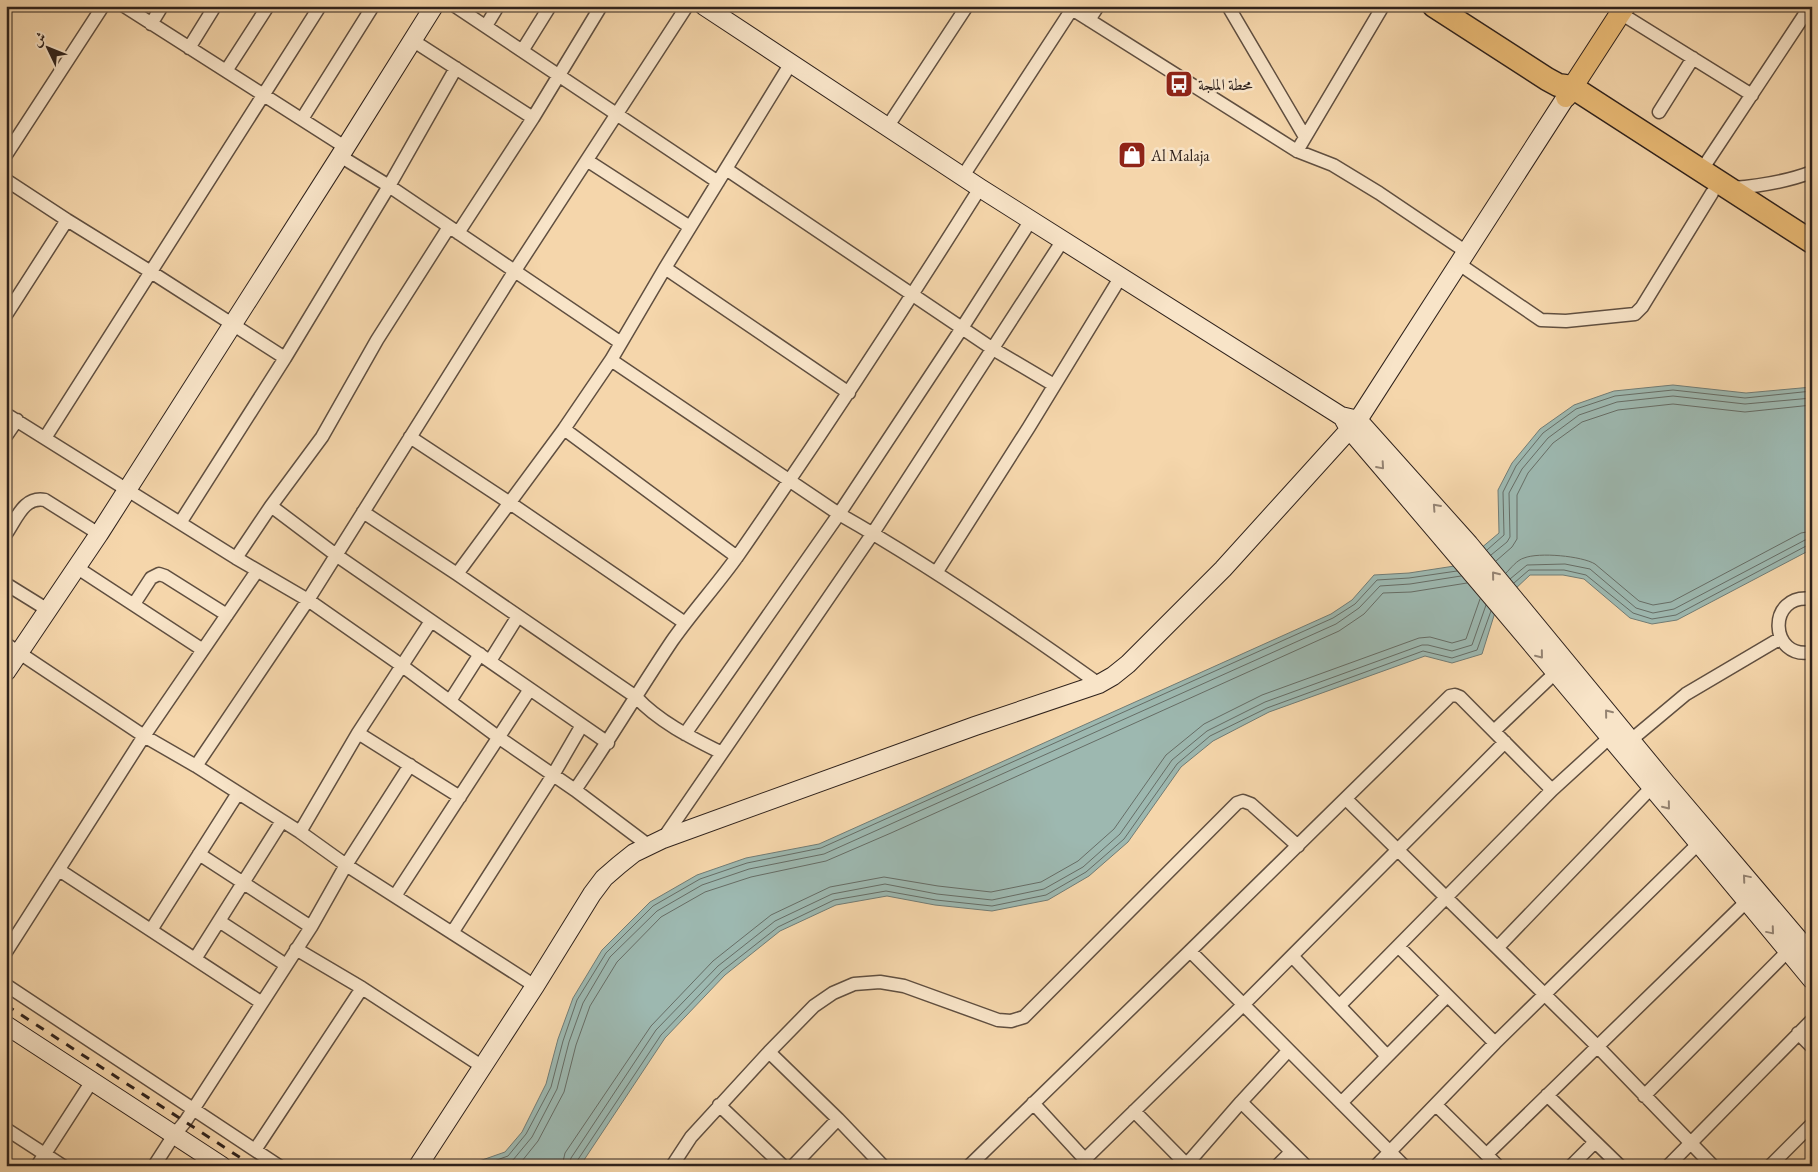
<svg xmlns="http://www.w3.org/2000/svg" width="1818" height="1172" viewBox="0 0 1818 1172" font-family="'EB Garamond',Amiri,serif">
	<rect width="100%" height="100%" fill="#f5d6ab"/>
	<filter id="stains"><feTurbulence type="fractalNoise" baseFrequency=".004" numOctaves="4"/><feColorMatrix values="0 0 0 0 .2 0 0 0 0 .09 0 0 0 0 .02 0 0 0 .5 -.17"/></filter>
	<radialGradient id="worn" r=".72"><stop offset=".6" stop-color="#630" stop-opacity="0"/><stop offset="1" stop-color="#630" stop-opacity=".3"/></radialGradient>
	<path fill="#9db8b0" stroke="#717c75" d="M 1673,385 L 1746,393 L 1812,387 L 1812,549 L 1677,620 L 1652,624 L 1630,618 L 1584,579 L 1563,575 L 1530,575 L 1497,606 L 1482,654 L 1452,663 L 1425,656 L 1269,712 L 1213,741 L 1181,767 L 1128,842 L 1089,876 L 1048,900 L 992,911 L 935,905 L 887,896 L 836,905 L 780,931 L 725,975 L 665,1038 L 580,1166 L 465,1166 L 505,1152 L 522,1132 L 546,1084 L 558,1039 L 573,998 L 602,950 L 650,902 L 697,875 L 746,858 L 819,844 L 1331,614 L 1352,600 L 1374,575 L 1409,573 L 1461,565 L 1499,533 L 1498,490 L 1512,463 L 1540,429 L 1574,405 L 1614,391 Z"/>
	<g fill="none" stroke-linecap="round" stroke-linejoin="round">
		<path stroke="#666d66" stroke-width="1" d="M 1487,550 L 1504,535 L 1503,492 L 1516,466 L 1543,433 L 1576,409 L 1615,396 L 1673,390 L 1745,398 L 1812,391
			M 1491,555 L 1507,542 L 1510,537 L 1509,493 L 1522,469 L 1548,438 L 1579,415 L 1617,402 L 1673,396 L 1745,404 L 1812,398
			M 1496,561 L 1512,547 L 1517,539 L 1517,495 L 1528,473 L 1553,443 L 1582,422 L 1618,410 L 1673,404 L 1745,412 L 1812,405
			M 1506,573 C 1511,568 1517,560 1524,558 C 1539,552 1582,556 1595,564 L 1639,601 L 1653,605 L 1671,602 L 1801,533 L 1812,531
			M 1510,579 L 1527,565 L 1565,564 L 1590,569 L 1636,608 L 1653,613 L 1674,609 L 1805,540 L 1812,539
			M 1514,583 L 1529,570 L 1564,570 L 1586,575 L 1633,613 L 1652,619 L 1676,615 L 1808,545 L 1812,545
			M 480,1166 L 508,1156 L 526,1134 L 551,1087 L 563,1041 L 577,1000 L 606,953 L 653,906 L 700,879 L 747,863 L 821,848 L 1333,618 L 1355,604 L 1377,580 L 1409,578 L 1457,571
			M 499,1166 L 513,1160 L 532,1137 L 557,1089 L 569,1042 L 583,1003 L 610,957 L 657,911 L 702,885 L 749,869 L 824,854 L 1336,624 L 1359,608 L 1380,586 L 1410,584 L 1461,576
			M 518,1166 L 538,1141 L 564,1092 L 576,1045 L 590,1006 L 617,962 L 661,917 L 705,892 L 751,877 L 826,861 L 891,833 L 1339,631 L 1364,614 L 1383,593 L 1411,592 L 1467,583
			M 562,1166 L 565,1153 L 651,1026 L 713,961 L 771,915 L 830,887 L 884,877 L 938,886 L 991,892 L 1041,882 L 1078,861 L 1114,829 L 1166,755 L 1204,724 L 1262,695 L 1419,638 L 1430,637 L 1452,643 L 1466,639 L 1480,599
			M 569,1166 L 571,1158 L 656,1030 L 718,966 L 775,921 L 832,894 L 885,884 L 937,894 L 992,900 L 1044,889 L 1083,867 L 1120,834 L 1172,760 L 1207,731 L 1265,702 L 1422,645 L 1428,645 L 1452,651 L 1472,645 L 1486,605
			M 576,1166 L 577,1161 L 661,1035 L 722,971 L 778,927 L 834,900 L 886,891 L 936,900 L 992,906 L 1046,895 L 1086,872 L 1124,839 L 1177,764 L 1210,736 L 1267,708 L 1423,651 L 1452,658 L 1477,650 L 1491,611"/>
		<defs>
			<path id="street" d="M 124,6 L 345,147
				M 455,6 L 718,182
				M 1067,6 L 1297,151 L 1333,165 L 1379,193 L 1465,251
				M 1228,6 L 1305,137
				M 1620,13 L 1752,95
				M 1089,20 L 1098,6
				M 151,24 L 162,6
				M 486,26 L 498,6
				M 412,40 L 533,118
				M 189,48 L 215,6
				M 522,51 L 550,6
				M 226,71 L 268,6
				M 1659,112 L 1693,58
				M 302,119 L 373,6
				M 888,126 L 967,6
				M 1297,151 L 1383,6
				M 6,155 L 103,6
				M 340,156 L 389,186 L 621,343
				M 588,161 L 690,227
				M 726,169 L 993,349 L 1054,385
				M 1701,171 L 1809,8
				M 963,176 L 1072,9
				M 6,180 L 67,220 L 151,272 L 285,358
				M 1732,188 C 1759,186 1786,182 1812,172
				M 458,233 L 533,118 L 601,6
				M 1459,264 L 1541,320 L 1566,321 L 1635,314 L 1642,307 L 1712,193
				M 665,268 L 849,393
				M 6,315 L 67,220
				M 611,360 L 839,514 C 929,565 1015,624 1099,684
				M 6,414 L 236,558 L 308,600 L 401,665 L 498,737 L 575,790 L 648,845
				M 564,429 L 737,557
				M 6,436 L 17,420
				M 410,437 L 510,503 L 685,623
				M 45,438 L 320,6
				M 271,506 L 336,555 L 608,743
				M 363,512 L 457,574 L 636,697 C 659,722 692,738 722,753
				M 180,523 L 285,358 L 389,186 L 456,68
				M 6,534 C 17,518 24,496 45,500 L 99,534
				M 236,558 L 271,506 L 322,437 L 377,340 L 449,227
				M 76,567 L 203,650
				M 936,573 L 1029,427 L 1120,278
				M 457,574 L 564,429 L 611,360 L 665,268 L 791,63
				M 6,584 L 48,610
				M 1812,599 C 1766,592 1769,661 1812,652
				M 134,604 L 151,578 L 159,574 L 165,576 L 227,615
				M 6,644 L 144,736 L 196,766 L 300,832 L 346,865 L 535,986
				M 490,661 L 518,616
				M 450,701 L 480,654
				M 1494,731 L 1555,673
				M 358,733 L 460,797
				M 685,734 L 839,514 L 962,328 L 1031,220
				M 1631,740 L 1686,694 L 1781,638
				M 196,766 L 308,600 L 514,272 L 687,6
				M 575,790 C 609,741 639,690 672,641 C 693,611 718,584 739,554 C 822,434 902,312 980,188
				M 1346,799 L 1597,1046 L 1713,1166
				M 300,832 L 358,733 L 431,621
				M 663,839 L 873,533 L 1063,240
				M 199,854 L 311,927
				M 59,870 L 262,1003
				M 395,896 L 530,689
				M 219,921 L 286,965
				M 151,930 L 238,793
				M 452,933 L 553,775 L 582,725
				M 1399,947 L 1495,1043
				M 1498,947 L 1652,787
				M 296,949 L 362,988 L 483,1067
				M 1190,951 L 1404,1166
				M 6,952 L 144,736 L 257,571
				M 1292,956 L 1387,1056
				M 195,959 L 282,821
				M 6,985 L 279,1166
				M 1340,1005 L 1552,790
				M 1798,1033 L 1812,1047
				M 769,1052 L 814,1006 L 833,993 L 854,984 L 880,982 L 904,986 L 998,1020 L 1011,1021 L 1024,1017 L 1237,803 L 1243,801 L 1251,804 L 1298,846
				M 1547,1095 L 1620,1166
				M 1644,1096 L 1788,951
				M 1241,1102 L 1306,1166
				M 1033,1103 L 1091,1166
				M 1341,1103 L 1447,996
				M 719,1105 L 783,1166
				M 1436,1105 L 1498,1166
				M 1134,1111 L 1188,1166
				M 6,1129 L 63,1166
				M 255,1150 L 362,988
				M 1487,1154 L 1747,901
				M 1187,1164 L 1241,1102 L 1288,1051
				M 37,1166 L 92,1081
				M 154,1166 L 174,1135 L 185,1122 L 311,927 L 346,865 L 410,765
				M 672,1166 L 691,1137 L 769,1052 L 838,1119 L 883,1166
				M 793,1166 L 838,1119
				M 969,1166 L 1190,951 L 1450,696 L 1455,695 L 1460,697 L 1552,790 L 1609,738
				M 1078,1166 L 1243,1005 L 1505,742
				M 1277,1166 L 1291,1152
				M 1376,1166 L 1495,1043 L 1698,844
				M 1571,1166 L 1595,1142
				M 1668,1166 L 1812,1020
				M 1770,1166 L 1812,1124"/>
			<path id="secondary" d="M 704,6 L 980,188 L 1341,416 L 1358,420 L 1469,544 L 1666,783 L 1812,955
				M 1344,420 L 1349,429 C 1505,611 1659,795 1812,980
				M 6,672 L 99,534 L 340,156 L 434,6
				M 6,1025 L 222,1166
				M 418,1166 L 535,986 L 592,894 L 604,878 L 619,865 L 634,853 L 663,839 L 975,726 L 1099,684 L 1113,676 L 1128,664 L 1223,569 L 1358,420 L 1566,97"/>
			<path id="primary" d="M 1566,97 L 1625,6"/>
			<path id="highway" d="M 1434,6 L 1547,79 L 1558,85 L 1572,87 L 1812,242"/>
		</defs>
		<use href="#street" stroke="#604f40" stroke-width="15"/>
		<use href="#secondary" stroke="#2f221c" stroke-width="20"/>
		<use href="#primary" stroke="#2f221c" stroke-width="22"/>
		<use href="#highway" stroke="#2f221c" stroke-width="25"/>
		<use href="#street" stroke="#f8e4c8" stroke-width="12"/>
		<use href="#secondary" stroke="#f8e4c8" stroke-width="18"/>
		<use href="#primary" stroke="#eabb76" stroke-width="20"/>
		<use href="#highway" stroke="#eabb76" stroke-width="22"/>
		<path stroke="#2f221c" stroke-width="3" stroke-dasharray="9 9" stroke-linecap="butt" d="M 6,1005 L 253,1166"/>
	</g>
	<defs><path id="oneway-chevron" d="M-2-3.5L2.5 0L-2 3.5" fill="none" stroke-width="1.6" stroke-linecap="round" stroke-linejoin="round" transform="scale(1.25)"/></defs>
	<g stroke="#948372">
		<use href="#oneway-chevron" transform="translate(1381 466) rotate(49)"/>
		<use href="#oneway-chevron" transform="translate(1436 507) rotate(-132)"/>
		<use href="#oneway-chevron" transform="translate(1495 575) rotate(-129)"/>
		<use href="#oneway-chevron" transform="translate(1540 655) rotate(51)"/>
		<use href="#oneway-chevron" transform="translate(1608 713) rotate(-129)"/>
		<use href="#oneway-chevron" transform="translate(1667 806) rotate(51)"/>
		<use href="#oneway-chevron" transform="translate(1746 878) rotate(-130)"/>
		<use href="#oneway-chevron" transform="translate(1771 931) rotate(50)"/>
	</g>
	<defs>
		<symbol id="bus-square" viewBox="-11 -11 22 22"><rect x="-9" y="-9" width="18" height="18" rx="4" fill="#8f2418" stroke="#f8e4c8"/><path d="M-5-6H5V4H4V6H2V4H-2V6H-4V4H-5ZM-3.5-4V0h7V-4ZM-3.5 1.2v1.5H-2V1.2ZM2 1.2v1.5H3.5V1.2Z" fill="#fff"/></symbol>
		<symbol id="shop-square" viewBox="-11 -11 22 22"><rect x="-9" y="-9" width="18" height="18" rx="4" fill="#8f2418" stroke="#f8e4c8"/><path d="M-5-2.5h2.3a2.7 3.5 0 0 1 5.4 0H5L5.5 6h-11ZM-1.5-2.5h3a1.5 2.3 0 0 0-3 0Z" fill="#fff"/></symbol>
	</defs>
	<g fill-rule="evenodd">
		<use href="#bus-square" x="1163" y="68" width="32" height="32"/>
		<use href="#shop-square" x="1116" y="139" width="32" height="32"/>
	</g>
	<g text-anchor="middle" stroke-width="5" stroke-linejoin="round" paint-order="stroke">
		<g font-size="16" fill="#2f221c" stroke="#f8e4c8" text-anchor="start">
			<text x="1198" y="90">محطة الملجة</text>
			<text x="1151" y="161">Al Malaja</text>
		</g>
	</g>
	<rect width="1818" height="1172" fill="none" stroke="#f5d6ab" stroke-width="25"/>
	<rect x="8" y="8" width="1803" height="1157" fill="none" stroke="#2f221c" stroke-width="2.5"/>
	<rect x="12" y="12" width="1793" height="1147" fill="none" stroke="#2f221c"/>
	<g transform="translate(48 48) rotate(313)" stroke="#f8e4c8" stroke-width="4" paint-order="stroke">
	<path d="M0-4L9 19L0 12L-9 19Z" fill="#2f221c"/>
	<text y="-8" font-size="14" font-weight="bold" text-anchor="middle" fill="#2f221c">ش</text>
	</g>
	<rect width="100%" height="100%" filter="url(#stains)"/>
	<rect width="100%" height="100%" fill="url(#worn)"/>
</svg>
